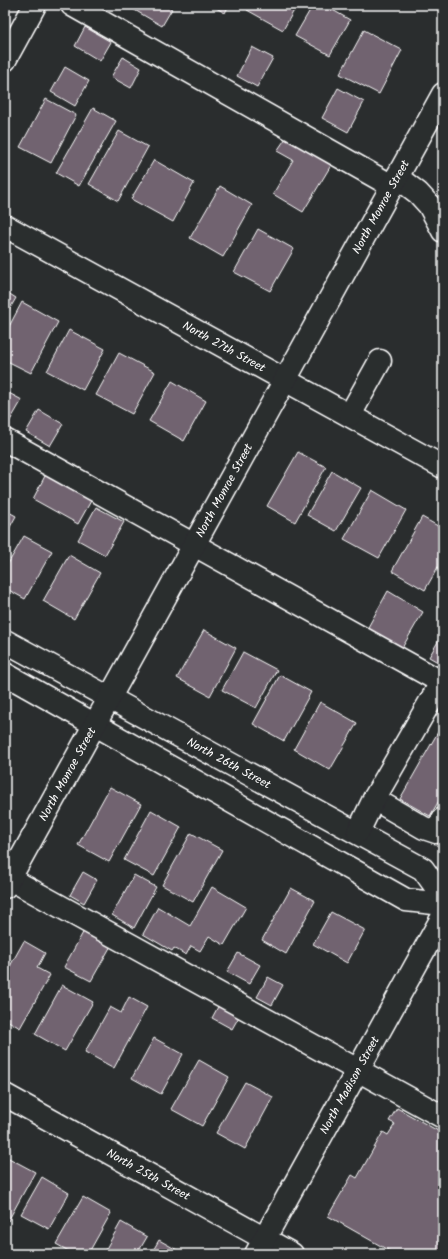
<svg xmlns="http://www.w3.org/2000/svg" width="448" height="1259" viewBox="0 0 448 1259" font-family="Kalam,sans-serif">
	<rect width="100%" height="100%" fill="#2a2d2e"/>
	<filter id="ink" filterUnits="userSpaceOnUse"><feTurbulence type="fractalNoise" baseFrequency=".025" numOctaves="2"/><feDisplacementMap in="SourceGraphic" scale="8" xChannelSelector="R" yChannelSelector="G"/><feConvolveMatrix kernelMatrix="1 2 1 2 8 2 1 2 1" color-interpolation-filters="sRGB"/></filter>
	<g filter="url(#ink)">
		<path fill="#716370" stroke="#fff" d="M 126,5 L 164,5 L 172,9 L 162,26 Z
			M 211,5 L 229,5 L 225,13 Z
			M 250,5 L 297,5 L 283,30 L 247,10 Z
			M 313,5 L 324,5 L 350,20 L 330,55 L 295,36 Z
			M 85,27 L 111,42 L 100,61 L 75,46 Z
			M 364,30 L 402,50 L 379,94 L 340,74 Z
			M 252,47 L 273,58 L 257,87 L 237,76 Z
			M 123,57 L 141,68 L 131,88 L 111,77 Z
			M 65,67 L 89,81 L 75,106 L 51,92 Z
			M 338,88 L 364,102 L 348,132 L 322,118 Z
			M 46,99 L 76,115 L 51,163 L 20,147 Z
			M 93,108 L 116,121 L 79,186 L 56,173 Z
			M 119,131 L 148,147 L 118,201 L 89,184 Z
			M 288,135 L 333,162 L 303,212 L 273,194 L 293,160 L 277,151 Z
			M 154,160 L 194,183 L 173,222 L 131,199 Z
			M 220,186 L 252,205 L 223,257 L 190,238 Z
			M 258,229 L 294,249 L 270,291 L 234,272 Z
			M 5,291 L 16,298 L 5,317 Z
			M 22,302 L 58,322 L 31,373 L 5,360 L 5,334 Z
			M 69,330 L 105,349 L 83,390 L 47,371 Z
			M 119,353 L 155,372 L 132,414 L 96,395 Z
			M 172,381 L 206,401 L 184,441 L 149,421 Z
			M 5,391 L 22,400 L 8,424 L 5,422 Z
			M 39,410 L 63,424 L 50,446 L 26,432 Z
			M 298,452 L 326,467 L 295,522 L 267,506 Z
			M 332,471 L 361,488 L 336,531 L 307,515 Z
			M 46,474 L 92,499 L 78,524 L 33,499 Z
			M 372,490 L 406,510 L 379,558 L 344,539 Z
			M 96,507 L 124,522 L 105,555 L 78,540 Z
			M 5,510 L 16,516 L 5,536 Z
			M 422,517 L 443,529 L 443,558 L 425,590 L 392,571 Z
			M 24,536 L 52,551 L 25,599 L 5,588 L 5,569 Z
			M 69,555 L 100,573 L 74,619 L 43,601 Z
			M 388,591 L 423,612 L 402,648 L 367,629 Z
			M 204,630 L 236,648 L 210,696 L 177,678 Z
			M 443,633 L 443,665 L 429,657 Z
			M 243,652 L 277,670 L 256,708 L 222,690 Z
			M 280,675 L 311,692 L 284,741 L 253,724 Z
			M 320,702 L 357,723 L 330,770 L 294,749 Z
			M 442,725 L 443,725 L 443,794 L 430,816 L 400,799 Z
			M 110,787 L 141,804 L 109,862 L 78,845 Z
			M 151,810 L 181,827 L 154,876 L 124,860 Z
			M 191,833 L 222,850 L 193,902 L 162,885 Z
			M 83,872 L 97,880 L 84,903 L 70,895 Z
			M 134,875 L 156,887 L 134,928 L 112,915 Z
			M 212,887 L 246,907 L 224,945 L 209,936 L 200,951 L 191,946 L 186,955 L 174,948 L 172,951 L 143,934 L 158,907 L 190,926 Z
			M 291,888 L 315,901 L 286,954 L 262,940 Z
			M 331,912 L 365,930 L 347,963 L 313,944 Z
			M 85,929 L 112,944 L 91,981 L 64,967 Z
			M 24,941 L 45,953 L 37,968 L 50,975 L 20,1028 L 5,1019 L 5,975 Z
			M 238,953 L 260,965 L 249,984 L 227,972 Z
			M 268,977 L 283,985 L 272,1005 L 257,997 Z
			M 62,985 L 93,1002 L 65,1051 L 35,1034 Z
			M 129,997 L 147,1007 L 114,1068 L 85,1052 L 110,1007 L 121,1013 Z
			M 220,1003 L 240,1015 L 232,1029 L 212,1018 Z
			M 154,1038 L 183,1054 L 161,1094 L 132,1078 Z
			M 199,1060 L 229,1077 L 202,1126 L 171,1109 Z
			M 245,1082 L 273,1097 L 245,1149 L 216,1133 Z
			M 397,1108 L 440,1132 L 443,1130 L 443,1254 L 395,1254 L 328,1216 L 352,1175 L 357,1178 L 383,1132 L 388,1135 L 395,1124 L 389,1121 Z
			M 5,1156 L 35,1172 L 8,1221 L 5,1219 Z
			M 42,1177 L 69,1193 L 49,1229 L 21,1214 Z
			M 83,1197 L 111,1213 L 88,1254 L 74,1254 L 56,1244 Z
			M 121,1222 L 147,1237 L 137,1254 L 103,1254 Z
			M 159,1240 L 184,1254 L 151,1254 Z"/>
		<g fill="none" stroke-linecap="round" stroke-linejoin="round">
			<defs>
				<g id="minor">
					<path d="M 72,5 L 392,186"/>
					<path d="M 5,60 L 35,5"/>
					<path d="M 397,177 L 418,193 L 429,205 L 443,231"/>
					<path id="s1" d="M 5,226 L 443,467"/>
					<path d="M 350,415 L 380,361"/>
					<path d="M 5,440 L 443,683"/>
					<path id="s2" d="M 5,641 L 423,869 L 443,897"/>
					<path d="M 5,674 L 406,900 L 443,904"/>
					<path d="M 374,799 L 424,828 L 436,832 L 443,819"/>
					<path d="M 358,832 L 374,799 L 441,683"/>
					<path d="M 5,876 L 443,1117"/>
					<path id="s3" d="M 5,887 L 443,94"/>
					<path id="s4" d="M 5,1095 L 292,1254"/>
					<path id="s5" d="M 256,1254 L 443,916"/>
				</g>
			</defs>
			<use href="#minor" stroke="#fff" stroke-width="25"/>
			<use href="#minor" stroke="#2a2d2e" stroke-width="22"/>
		</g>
	</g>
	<g text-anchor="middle" stroke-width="3" stroke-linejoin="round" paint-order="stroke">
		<g font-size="12" fill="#fff" stroke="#2a2d2e">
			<text dy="4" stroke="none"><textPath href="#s3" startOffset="777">North Monroe Street</textPath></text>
			<text dy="4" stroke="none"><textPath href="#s1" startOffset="250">North 27th Street</textPath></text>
			<text dy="4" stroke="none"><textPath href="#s3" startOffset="453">North Monroe Street</textPath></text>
			<text dy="4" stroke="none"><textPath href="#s2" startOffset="255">North 26th Street</textPath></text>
			<text dy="4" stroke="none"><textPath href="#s3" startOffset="129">North Monroe Street</textPath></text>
			<text dy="4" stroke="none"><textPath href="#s5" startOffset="193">North Madison Street</textPath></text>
			<text dy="4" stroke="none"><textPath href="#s4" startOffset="164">North 25th Street</textPath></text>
		</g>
	</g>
	<rect width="448" height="1259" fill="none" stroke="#2a2d2e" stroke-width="20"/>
	<rect x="10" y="10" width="428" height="1239" fill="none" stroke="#fff" stroke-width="1.5" filter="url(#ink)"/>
</svg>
